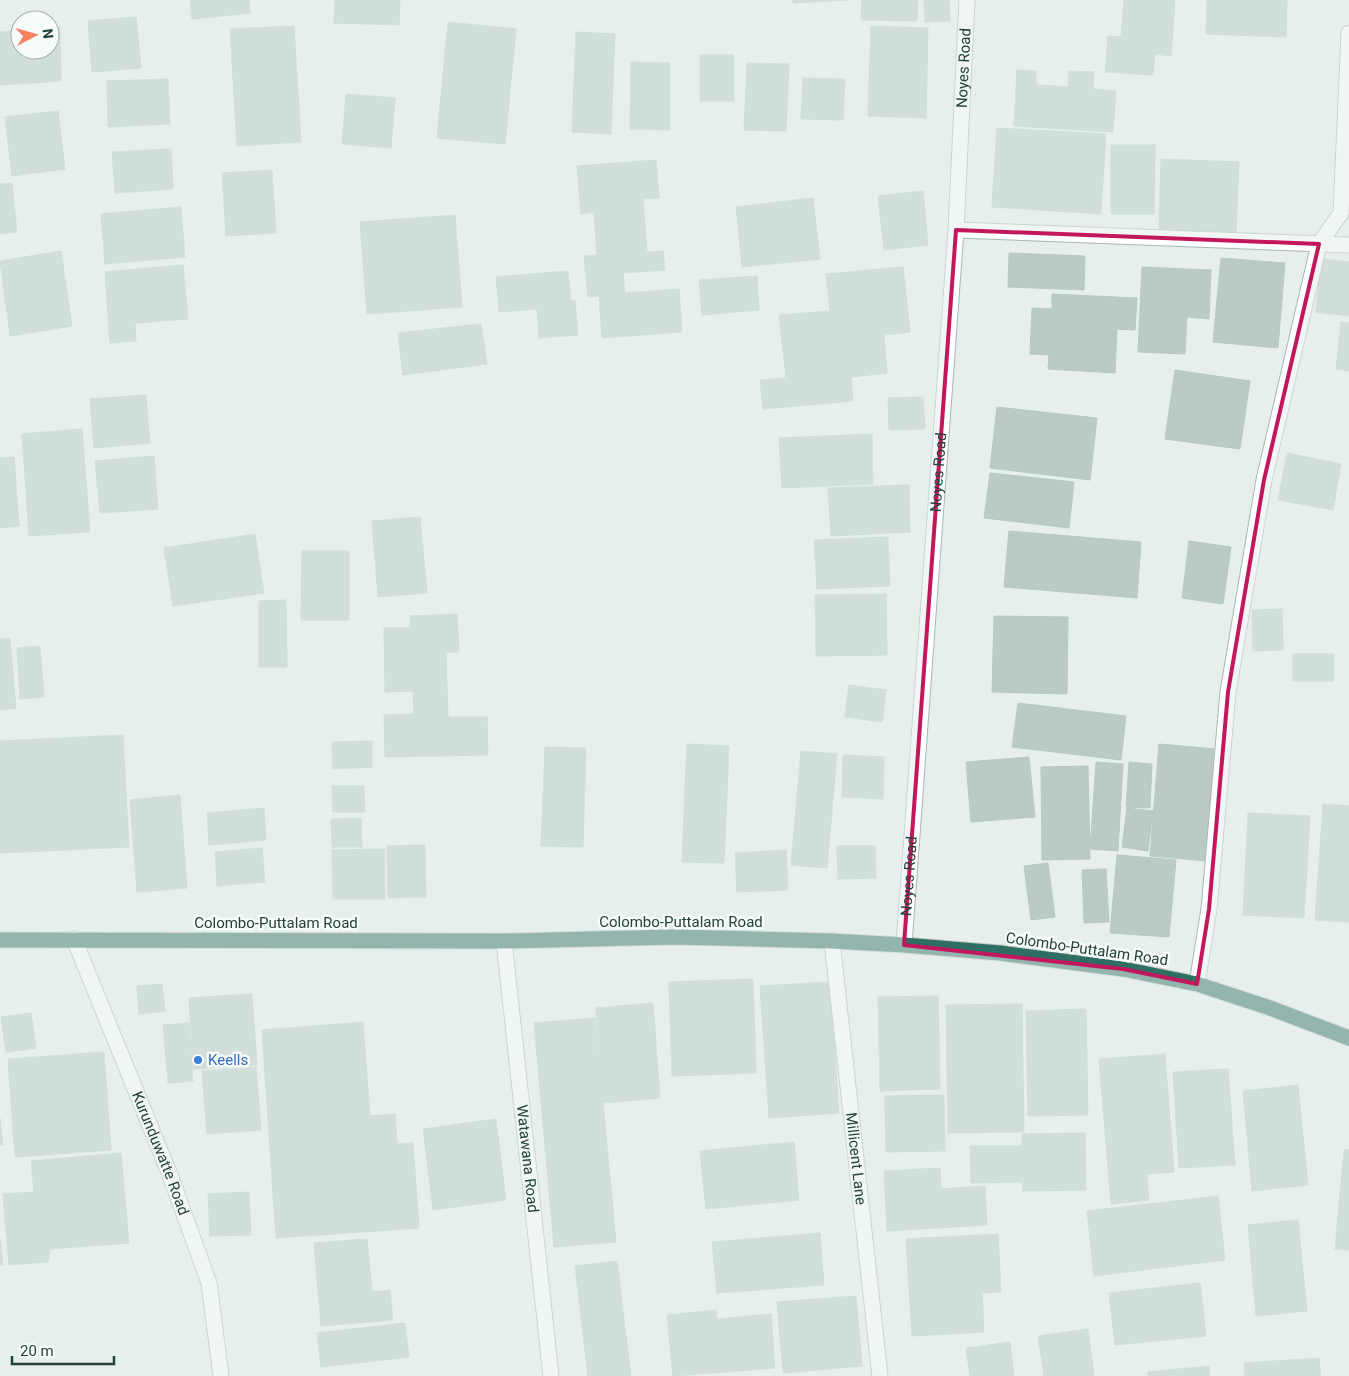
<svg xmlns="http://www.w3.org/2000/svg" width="1349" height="1376" viewBox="0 0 1349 1376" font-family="Roboto,sans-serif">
	<rect width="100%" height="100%" fill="#e6efeb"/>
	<path fill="#bbcac4" stroke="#b8c9c2" d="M 190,0 L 249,0 L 250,13 L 192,19 Z
		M 335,0 L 400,0 L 399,25 L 334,23 Z
		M 793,0 L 847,0 L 793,3 Z
		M 862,0 L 918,0 L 917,21 L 861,20 Z
		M 924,0 L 949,0 L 950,21 L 925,22 Z
		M 1124,0 L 1175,0 L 1171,56 L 1155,54 L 1153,75 L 1105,72 L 1108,36 L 1121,37 Z
		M 1207,0 L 1287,0 L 1286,37 L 1206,34 Z
		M 136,17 L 141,68 L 92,72 L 88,21 Z
		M 448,22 L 516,29 L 505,144 L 437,138 Z
		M 294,26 L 301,142 L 237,146 L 230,29 Z
		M 871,26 L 928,28 L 926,118 L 868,116 Z
		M 60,27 L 61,81 L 0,85 L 0,32 L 20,30 L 20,50 L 50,50 L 50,28 Z
		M 576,32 L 615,34 L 611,134 L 572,132 Z
		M 700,55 L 734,55 L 734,101 L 700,101 Z
		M 631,62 L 670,63 L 670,130 L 630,129 Z
		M 747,63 L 789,64 L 786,131 L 744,130 Z
		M 1017,70 L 1036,71 L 1036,85 L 1068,87 L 1069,71 L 1094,72 L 1093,89 L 1116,91 L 1113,132 L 1014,126 Z
		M 803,78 L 845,79 L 843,120 L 801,119 Z
		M 168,79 L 170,124 L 108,127 L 107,81 Z
		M 346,94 L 395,98 L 391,148 L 342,144 Z
		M 58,111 L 65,169 L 12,176 L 5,117 Z
		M 997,128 L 1106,134 L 1101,214 L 992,207 Z
		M 1111,145 L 1155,145 L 1154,214 L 1111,214 Z
		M 171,149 L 173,189 L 115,193 L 112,152 Z
		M 1161,159 L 1239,162 L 1236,232 L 1159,229 Z
		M 656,160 L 659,198 L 643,199 L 647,252 L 663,251 L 665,270 L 623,273 L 625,293 L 679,289 L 682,332 L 602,338 L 599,296 L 588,297 L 584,256 L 597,255 L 594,212 L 581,214 L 577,166 Z
		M 272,170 L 276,233 L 226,236 L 222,173 Z
		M 12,183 L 17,232 L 0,234 L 0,184 Z
		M 923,191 L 928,245 L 884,250 L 878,196 Z
		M 813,198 L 820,259 L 742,267 L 736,207 Z
		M 181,207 L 185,257 L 105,264 L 101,214 Z
		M 455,215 L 462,307 L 367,314 L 360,222 Z
		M 61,251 L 72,326 L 10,336 L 0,261 Z
		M 1009,253 L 1085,256 L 1084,290 L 1008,287 Z
		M 1221,258 L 1285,263 L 1278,348 L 1213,342 Z
		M 1321,259 L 1349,262 L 1349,316 L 1316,312 Z
		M 183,265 L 188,319 L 135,323 L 136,341 L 110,343 L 105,272 Z
		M 903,267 L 910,332 L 884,335 L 887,373 L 851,377 L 853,401 L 763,409 L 760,380 L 786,378 L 779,315 L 830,311 L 826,274 Z
		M 1142,267 L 1211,270 L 1209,319 L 1187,317 L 1185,354 L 1138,352 Z
		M 568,271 L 571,301 L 575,300 L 578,335 L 539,338 L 537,309 L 499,312 L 496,277 Z
		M 757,276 L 759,310 L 702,315 L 699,280 Z
		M 1052,294 L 1137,298 L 1135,330 L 1117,329 L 1115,373 L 1048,369 L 1049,355 L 1030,354 L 1032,308 L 1052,309 Z
		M 1341,322 L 1349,323 L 1349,371 L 1336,369 Z
		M 481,324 L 487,364 L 403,375 L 398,333 Z
		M 1175,370 L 1250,381 L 1240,449 L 1165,439 Z
		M 146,395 L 150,443 L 94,448 L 90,399 Z
		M 923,397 L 925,429 L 889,430 L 888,398 Z
		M 997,407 L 1097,418 L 1090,480 L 990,468 Z
		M 82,429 L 90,532 L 29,536 L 22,434 Z
		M 872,434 L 873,484 L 782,488 L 779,438 Z
		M 1287,453 L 1341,464 L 1333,510 L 1278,500 Z
		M 154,456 L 158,509 L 100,513 L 95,461 Z
		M 14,457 L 19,526 L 0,528 L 0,458 Z
		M 990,473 L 1074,482 L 1069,528 L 984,518 Z
		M 909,485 L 910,532 L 831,536 L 828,488 Z
		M 420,517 L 427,593 L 378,597 L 372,521 Z
		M 1009,531 L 1141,542 L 1137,598 L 1004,587 Z
		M 255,534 L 264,593 L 173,606 L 164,548 Z
		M 888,537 L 890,586 L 817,589 L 814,540 Z
		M 1189,541 L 1231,547 L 1223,604 L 1182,598 Z
		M 302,551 L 349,551 L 349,620 L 301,620 Z
		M 886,594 L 887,655 L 816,656 L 815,595 Z
		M 286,600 L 287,667 L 259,667 L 259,601 Z
		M 1282,609 L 1283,650 L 1253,651 L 1252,610 Z
		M 457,614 L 459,652 L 446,652 L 448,717 L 487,717 L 488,755 L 385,757 L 384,715 L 414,714 L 413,691 L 385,692 L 384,628 L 410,628 L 410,616 Z
		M 994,616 L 1068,617 L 1067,694 L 992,692 Z
		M 0,639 L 10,639 L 16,708 L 0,710 Z
		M 40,646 L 44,697 L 20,699 L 17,648 Z
		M 1293,654 L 1334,654 L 1334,681 L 1293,681 Z
		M 849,685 L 886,690 L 882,722 L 845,717 Z
		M 1018,703 L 1126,716 L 1121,760 L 1012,747 Z
		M 123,735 L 129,847 L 0,853 L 0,741 Z
		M 372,741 L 372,767 L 333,769 L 332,742 Z
		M 687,744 L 729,746 L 724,863 L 682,862 Z
		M 1159,744 L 1216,749 L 1207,861 L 1150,856 Z
		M 545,747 L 586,748 L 583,847 L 541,846 Z
		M 801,751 L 837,754 L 827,868 L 791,865 Z
		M 843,755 L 884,757 L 883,799 L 842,797 Z
		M 1029,757 L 1035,817 L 971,822 L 966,762 Z
		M 1096,762 L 1123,764 L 1118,851 L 1090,849 Z
		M 1129,762 L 1152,764 L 1150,808 L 1126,807 Z
		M 1088,766 L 1090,859 L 1042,860 L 1041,767 Z
		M 332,786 L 364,786 L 365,812 L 333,812 Z
		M 180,795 L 187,888 L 137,892 L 130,800 Z
		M 1323,804 L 1349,806 L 1349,922 L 1315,920 Z
		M 264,808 L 266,840 L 209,845 L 207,813 Z
		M 1127,808 L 1153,811 L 1148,851 L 1122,847 Z
		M 1248,813 L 1310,816 L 1304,918 L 1243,915 Z
		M 361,818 L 362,847 L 332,847 L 331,819 Z
		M 425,845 L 426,897 L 388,898 L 387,846 Z
		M 837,846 L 875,846 L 876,878 L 838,879 Z
		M 262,848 L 265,882 L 217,886 L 215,852 Z
		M 384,849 L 385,899 L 333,899 L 332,850 Z
		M 786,850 L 788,890 L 737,892 L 735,853 Z
		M 1117,855 L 1176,860 L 1169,937 L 1110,933 Z
		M 1048,863 L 1055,917 L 1031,920 L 1024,866 Z
		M 1106,869 L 1109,922 L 1084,923 L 1082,870 Z
		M 753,979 L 756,1073 L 672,1076 L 669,982 Z
		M 830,982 L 839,1113 L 769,1118 L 760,986 Z
		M 162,984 L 165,1011 L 139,1014 L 137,986 Z
		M 252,994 L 257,1065 L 193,1069 L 189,998 Z
		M 938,996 L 940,1089 L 880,1091 L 878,997 Z
		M 653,1003 L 660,1098 L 603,1103 L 596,1008 Z
		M 1022,1004 L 1024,1132 L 948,1133 L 946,1005 Z
		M 1086,1009 L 1088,1115 L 1028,1116 L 1026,1011 Z
		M 31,1013 L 36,1048 L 6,1052 L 1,1017 Z
		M 595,1018 L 616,1242 L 554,1247 L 534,1023 Z
		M 363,1022 L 370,1116 L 395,1114 L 397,1144 L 413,1143 L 419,1228 L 276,1238 L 262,1030 Z
		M 189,1023 L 193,1081 L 168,1083 L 163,1025 Z
		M 104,1052 L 111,1150 L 15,1157 L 8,1059 Z
		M 1165,1054 L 1174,1172 L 1147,1174 L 1149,1200 L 1111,1204 L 1099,1059 Z
		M 256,1067 L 261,1130 L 207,1134 L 202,1071 Z
		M 1228,1069 L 1235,1165 L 1179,1168 L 1173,1072 Z
		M 1298,1085 L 1308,1185 L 1252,1191 L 1243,1091 Z
		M 944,1095 L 945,1151 L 886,1152 L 885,1096 Z
		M 0,1118 L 3,1145 L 0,1145 Z
		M 496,1119 L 506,1200 L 433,1210 L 423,1129 Z
		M 1085,1133 L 1086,1190 L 1023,1191 L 1022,1134 Z
		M 794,1142 L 799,1200 L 706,1209 L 700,1151 Z
		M 970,1146 L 1022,1146 L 1022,1182 L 971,1183 Z
		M 1344,1150 L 1349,1150 L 1349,1250 L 1335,1249 Z
		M 121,1153 L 129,1243 L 50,1249 L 48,1262 L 9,1265 L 3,1194 L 34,1192 L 31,1161 Z
		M 940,1168 L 941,1189 L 985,1186 L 987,1225 L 887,1231 L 884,1171 Z
		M 249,1192 L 251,1235 L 210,1236 L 208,1194 Z
		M 1218,1196 L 1225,1260 L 1094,1276 L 1087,1211 Z
		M 1298,1220 L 1307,1311 L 1256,1316 L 1248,1225 Z
		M 820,1233 L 824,1285 L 717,1293 L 712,1242 Z
		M 998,1234 L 1001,1292 L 982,1293 L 984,1332 L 912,1336 L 906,1239 Z
		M 0,1239 L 3,1265 L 0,1265 Z
		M 367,1239 L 372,1292 L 390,1290 L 393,1320 L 321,1326 L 314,1243 Z
		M 617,1261 L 631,1376 L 588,1376 L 575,1266 Z
		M 1200,1283 L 1206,1336 L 1115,1345 L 1109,1293 Z
		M 856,1296 L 862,1366 L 783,1373 L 777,1302 Z
		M 716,1310 L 717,1319 L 771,1314 L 775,1368 L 673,1376 L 667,1315 Z
		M 405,1323 L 409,1357 L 321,1367 L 317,1333 Z
		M 1088,1329 L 1094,1376 L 1044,1376 L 1038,1336 Z
		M 1010,1342 L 1014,1376 L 970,1376 L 966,1348 Z
		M 1319,1358 L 1321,1376 L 1245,1376 L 1244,1363 Z
		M 1209,1366 L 1210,1376 L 1148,1376 L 1148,1372 Z"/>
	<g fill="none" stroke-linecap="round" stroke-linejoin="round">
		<defs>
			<g id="street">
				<path d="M 956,230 L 1349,245"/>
				<path id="s1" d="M 74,939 L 170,1175 L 209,1283 L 221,1376"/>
				<path id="s2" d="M 504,941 L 551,1376"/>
				<path id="s3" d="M 832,941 L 880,1376"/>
				<path id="s4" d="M 904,945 L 956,230 L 967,0"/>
				<path d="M 1197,984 L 1209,909 L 1228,692 L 1264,480 L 1319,244 L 1341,213 L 1349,33"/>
			</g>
			<path id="highway" d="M 0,940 L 504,941 L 675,937 L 832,941 L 904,945 L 1000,953 L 1123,969 L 1197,984 L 1270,1008 L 1349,1038"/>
		</defs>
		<use href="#street" stroke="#a8b8b2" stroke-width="17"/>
		<use href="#highway" stroke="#c2cac8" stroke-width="17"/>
		<use href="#street" stroke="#fff" stroke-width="15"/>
		<use href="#highway" stroke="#2f6f62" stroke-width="15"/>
	</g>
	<path d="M0 0H1349V1376H0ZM 956,230 L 1319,244 L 1264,480 L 1228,692 L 1209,909 L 1197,984 L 1123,969 L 904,945 Z" fill="#e6efeb" fill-opacity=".55" fill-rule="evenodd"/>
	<path fill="none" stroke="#c2185b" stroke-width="4" stroke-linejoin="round" d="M 956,230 L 1319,244 L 1264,480 L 1228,692 L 1209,909 L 1197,984 L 1123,969 L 904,945 Z"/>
	<circle fill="#3f7fe0" stroke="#f7fbf9" stroke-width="2" cx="198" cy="1060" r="5"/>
	<g text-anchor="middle" stroke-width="5" stroke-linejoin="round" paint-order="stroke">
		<g font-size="15" fill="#24423a" stroke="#f7fbf9">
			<text dy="5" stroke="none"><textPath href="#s4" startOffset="879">Noyes Road</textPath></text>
			<text dy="5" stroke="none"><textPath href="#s4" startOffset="474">Noyes Road</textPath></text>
			<text dy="5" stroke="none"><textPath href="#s4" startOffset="69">Noyes Road</textPath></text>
			<text x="681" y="927">Colombo-Puttalam Road</text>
			<text x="276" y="928">Colombo-Puttalam Road</text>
			<text transform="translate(1087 949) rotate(8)" y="5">Colombo-Puttalam Road</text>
			<text dy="5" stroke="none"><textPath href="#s1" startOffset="231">Kurunduwatte Road</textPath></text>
			<text dy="5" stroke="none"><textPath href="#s2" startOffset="219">Watawana Road</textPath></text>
			<text dy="5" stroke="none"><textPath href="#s3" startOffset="219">Millicent Lane</textPath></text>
		</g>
		<g font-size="15" fill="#366cbe" stroke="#f7fbf9" text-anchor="start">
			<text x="208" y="1065">Keells</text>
		</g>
	</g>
	<g transform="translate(35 35) rotate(84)"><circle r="24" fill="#f7fbf9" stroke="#a3b1ad"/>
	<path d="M0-4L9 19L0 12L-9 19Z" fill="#f4845f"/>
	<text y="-8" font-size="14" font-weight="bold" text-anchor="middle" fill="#24423a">N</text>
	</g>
	<path d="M12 1356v8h102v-8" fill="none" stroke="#24423a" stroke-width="2.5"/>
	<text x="20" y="1356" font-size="15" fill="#24423a" stroke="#f7fbf9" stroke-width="4" paint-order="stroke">20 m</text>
</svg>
